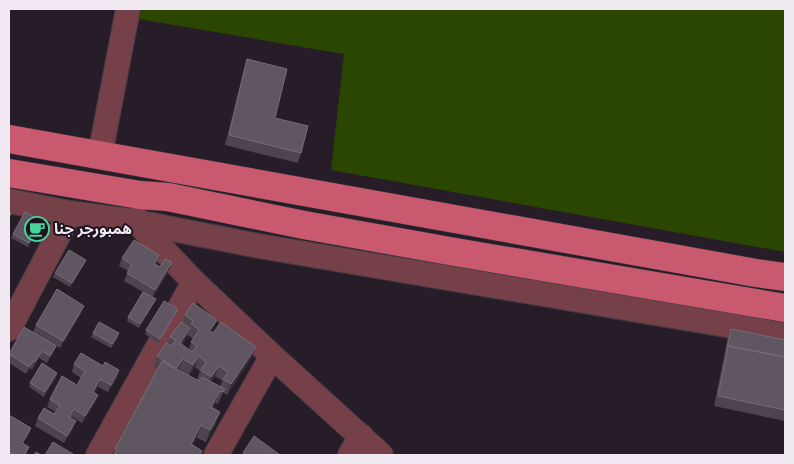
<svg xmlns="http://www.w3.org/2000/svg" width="794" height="464" viewBox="0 0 794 464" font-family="Inter,'Noto Sans Arabic',sans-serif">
	<rect width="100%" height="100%" fill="#271d28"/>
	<path fill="#2a4601" d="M 142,9 L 785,9 L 785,252 L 331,170 L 344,54 L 139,19 Z"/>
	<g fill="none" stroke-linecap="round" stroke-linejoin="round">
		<defs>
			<path id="street" d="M 100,155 L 128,9
				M 9,201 L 70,213 L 137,222 L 259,246 L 785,335
				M 137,219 L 137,222 L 194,282 L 272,356 L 381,455
				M 9,329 L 70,213
				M 98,455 L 194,282
				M 216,455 L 272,356
				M 350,455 L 361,436"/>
			<path id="primary" d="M 9,139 L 756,273 L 785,277
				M 9,173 L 140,195 L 168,197 L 304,225 L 455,252 L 785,308"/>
		</defs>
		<use href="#street" stroke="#433a44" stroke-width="26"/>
		<use href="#primary" stroke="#433a44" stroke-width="29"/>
		<use href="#street" stroke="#764048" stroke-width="24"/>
		<use href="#primary" stroke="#c9596e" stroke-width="28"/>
	</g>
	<path fill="#4e444f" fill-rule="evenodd" d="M 247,59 L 275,118 L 301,153 L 298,163 L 225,145 L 244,69 Z
		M 42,222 L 40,226 L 28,247 L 11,238 L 13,234 Z
		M 159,255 L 156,264 L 160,267 L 172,262 L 169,270 L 153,297 L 156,299 L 154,303 L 139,328 L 127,321 L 128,317 L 143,292 L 124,281 L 128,271 L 119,266 L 122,258 Z
		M 86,260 L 84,264 L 70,287 L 53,277 L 55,273 Z
		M 178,309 L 176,313 L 158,343 L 145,334 L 146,330 Z
		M 81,313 L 60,348 L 56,346 L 53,353 L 47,363 L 39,358 L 32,370 L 30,368 L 26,374 L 9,363 L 9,353 L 33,332 L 36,325 Z
		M 185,315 L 213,330 L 212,332 L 252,357 L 227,395 L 223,392 L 218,404 L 215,403 L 213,408 L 216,424 L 206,442 L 197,438 L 193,445 L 201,455 L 113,455 L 115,449 L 158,369 L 154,367 L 157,356 L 168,344 L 170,337 L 183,323 ZM 188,335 L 193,339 L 191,342 L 189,349 L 182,345 L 186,338 ZM 195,367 L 200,371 L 197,380 L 179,370 L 179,369 L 189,375 ZM 215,376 L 222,381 L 220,387 L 211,382 Z
		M 731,329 L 785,340 L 785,421 L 714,406 L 728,336 Z
		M 93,333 L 119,333 L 118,337 L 111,348 L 91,337 Z
		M 74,364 L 103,366 L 119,370 L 117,378 L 108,392 L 98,387 L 94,393 L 95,402 L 82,423 L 72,417 L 71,418 L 73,428 L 64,443 L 35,426 L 38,418 L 54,414 L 56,412 L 47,407 L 50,399 L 77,385 L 81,378 L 72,372 Z
		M 57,373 L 56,377 L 44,397 L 29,387 L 30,383 Z
		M 9,415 L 31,428 L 28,436 L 23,443 L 29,447 L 26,455 L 9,455 Z"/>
	<path fill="#372d38" d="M 42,222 L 40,226 L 28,247 L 29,243 Z
		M 172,262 L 169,270 L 152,298 L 155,290 Z
		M 156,299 L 154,303 L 139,328 L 140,324 Z
		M 84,306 L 81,313 L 60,348 L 63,341 Z
		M 217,320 L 213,330 L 206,341 L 209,331 Z
		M 190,328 L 186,338 L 176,353 L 180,343 Z
		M 56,346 L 53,353 L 47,363 L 50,356 Z
		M 256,347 L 252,357 L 227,395 L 231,384 Z
		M 42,351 L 39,358 L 32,370 L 35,362 Z
		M 199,356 L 195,367 L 189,375 L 193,365 Z
		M 183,359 L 179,369 L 172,379 L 176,369 Z
		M 33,361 L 30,368 L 26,374 L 29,367 Z
		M 219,366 L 215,376 L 207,388 L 211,377 Z
		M 119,370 L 117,378 L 108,392 L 111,385 Z
		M 57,373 L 56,377 L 44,397 L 45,392 Z
		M 100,379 L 98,387 L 90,399 L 93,392 Z
		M 225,389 L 220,401 L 218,404 L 223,392 Z
		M 220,391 L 215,403 L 207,419 L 211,407 Z
		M 98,395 L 95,402 L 82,423 L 85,416 Z
		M 220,412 L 216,424 L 206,442 L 210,430 Z
		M 76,421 L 73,428 L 64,443 L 67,436 Z
		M 201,425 L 197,438 L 187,455 L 191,444 Z
		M 31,428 L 28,436 L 19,450 L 22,443 Z"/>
	<path fill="#605661" stroke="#766d78" d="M 247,59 L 287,69 L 275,118 L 308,126 L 301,153 L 229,135 Z
		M 9,212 L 11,213 L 9,218 Z
		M 25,212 L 42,222 L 29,243 L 13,234 Z
		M 134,240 L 159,255 L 154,264 L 160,267 L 165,259 L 172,262 L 155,290 L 127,273 L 132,265 L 122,258 Z
		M 69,250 L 86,260 L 72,283 L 55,273 Z
		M 57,289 L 84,306 L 63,341 L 36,325 Z
		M 143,292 L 156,299 L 140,324 L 128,317 Z
		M 164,301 L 178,309 L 160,339 L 146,330 Z
		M 193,303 L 217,320 L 209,331 L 213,333 L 221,322 L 256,347 L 231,384 L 223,379 L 228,372 L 219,366 L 211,377 L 201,370 L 206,362 L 199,356 L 193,365 L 183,359 L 176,369 L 157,356 L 166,343 L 171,346 L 176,340 L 170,337 L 181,322 L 190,328 L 180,343 L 192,352 L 197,346 L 191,342 L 199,330 L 191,324 L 193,321 L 185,315 Z
		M 99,322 L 119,333 L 112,344 L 93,333 Z
		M 24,327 L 56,346 L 50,356 L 42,351 L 35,362 L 33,361 L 29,367 L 9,354 Z
		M 731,329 L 785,340 L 785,357 L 728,346 L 727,348 Z
		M 728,346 L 785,357 L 785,410 L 718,396 Z
		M 81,353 L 103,366 L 105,362 L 119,370 L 111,385 L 100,379 L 93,392 L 98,395 L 85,416 L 74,409 L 69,417 L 76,421 L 67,436 L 38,418 L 44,408 L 54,414 L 60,406 L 50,399 L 62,376 L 77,385 L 85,371 L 74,364 Z
		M 162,361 L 199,381 L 202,377 L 225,389 L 223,392 L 220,391 L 211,407 L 220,412 L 210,430 L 201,425 L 191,444 L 202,451 L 200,455 L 114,455 L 117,450 L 115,449 Z
		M 42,363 L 57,373 L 45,392 L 30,383 Z
		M 9,415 L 31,428 L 22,443 L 29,447 L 24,455 L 15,455 L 9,452 Z
		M 254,436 L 280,455 L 246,455 L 243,453 Z
		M 53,442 L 73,454 L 73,455 L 45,455 Z
		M 36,452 L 41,455 L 34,455 Z"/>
	<defs>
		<symbol id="cafe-ring" viewBox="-11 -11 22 22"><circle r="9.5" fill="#1e141f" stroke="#48d49d" stroke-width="1.5"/><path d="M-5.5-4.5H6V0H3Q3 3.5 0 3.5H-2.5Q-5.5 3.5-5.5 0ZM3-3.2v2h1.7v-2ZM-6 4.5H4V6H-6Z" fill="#48d49d"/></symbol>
	</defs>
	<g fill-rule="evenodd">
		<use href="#cafe-ring" x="23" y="215" width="28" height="28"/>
	</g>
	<g text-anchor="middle" stroke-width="4" stroke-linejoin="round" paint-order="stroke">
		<g font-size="15" font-weight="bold" fill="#f1eaf2" stroke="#1e141f" text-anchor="start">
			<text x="54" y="234">همبورجر جنا</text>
		</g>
	</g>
	<rect width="794" height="464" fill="none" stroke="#f1eaf2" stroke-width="20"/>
</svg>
